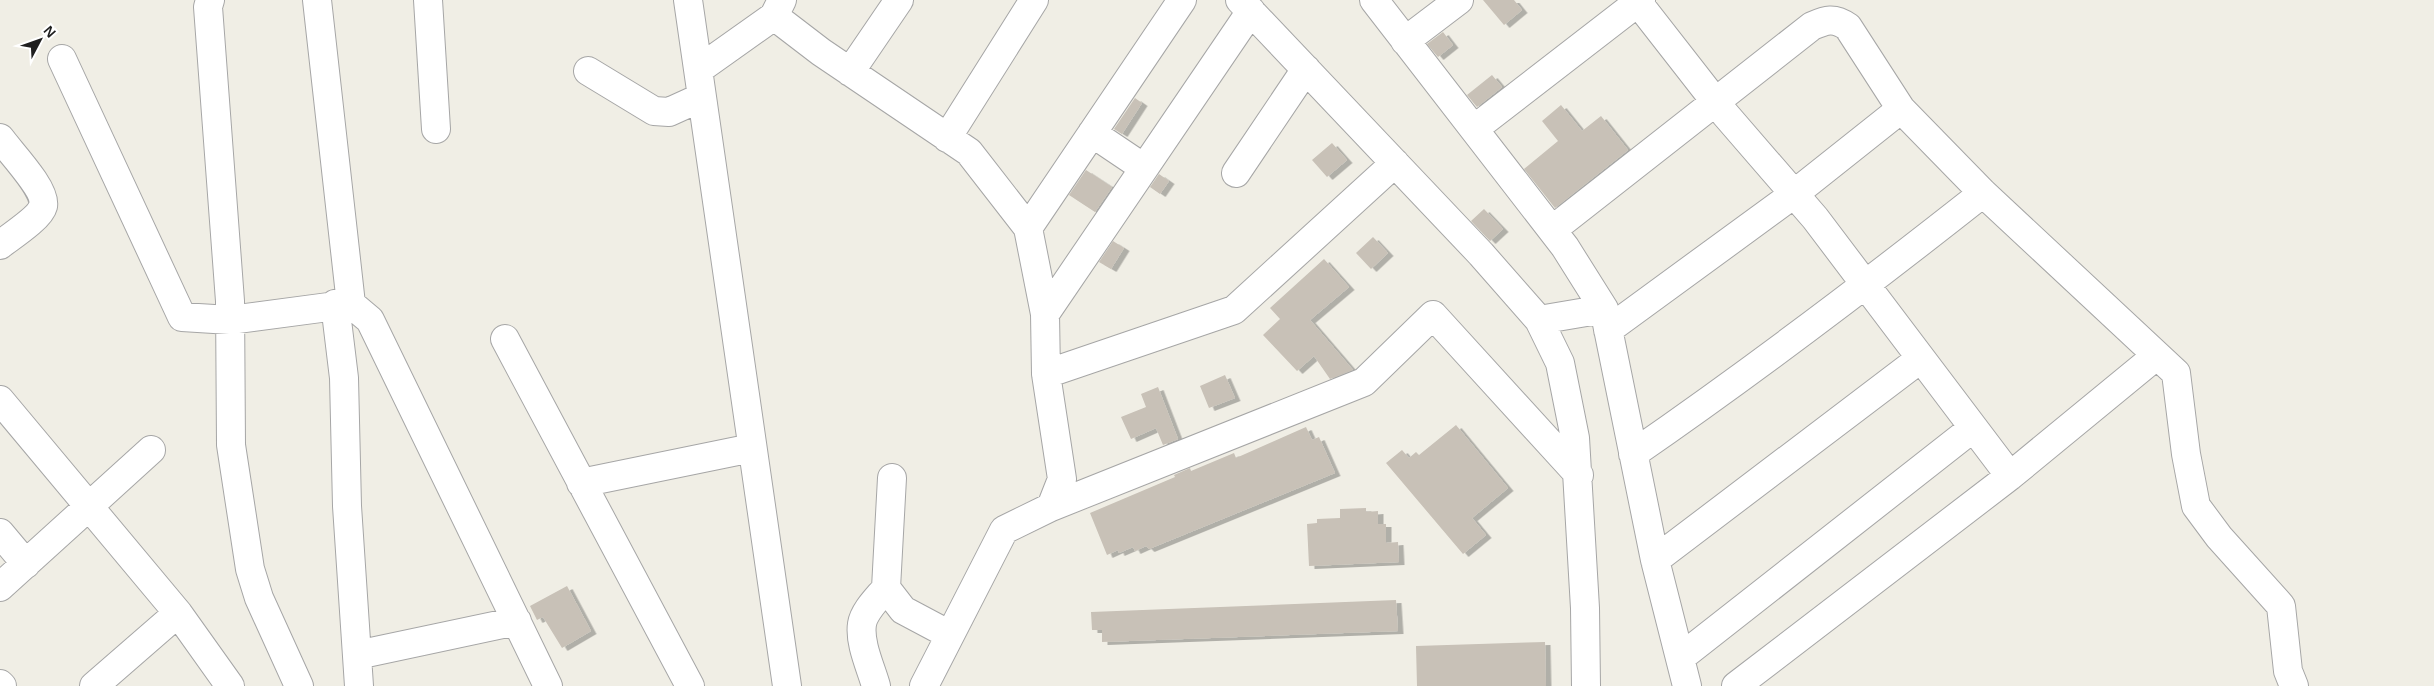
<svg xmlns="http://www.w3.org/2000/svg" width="2434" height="686" viewBox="0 0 2434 686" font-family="Helvetica,sans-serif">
	<defs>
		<filter id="shadow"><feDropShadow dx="5.5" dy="3" stdDeviation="0" flood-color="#0004"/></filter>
	</defs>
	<rect width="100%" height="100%" fill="#f0eee5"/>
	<path fill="#c8c1b7" filter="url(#shadow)" d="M 1483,0 L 1514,0 L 1522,10 L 1504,25 Z
		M 1443,32 L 1453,45 L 1438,57 L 1427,44 Z
		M 1492,75 L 1502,87 L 1477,107 L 1467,95 Z
		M 1135,98 L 1142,103 L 1122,134 L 1114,129 Z
		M 1561,105 L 1582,131 L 1601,116 L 1628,150 L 1555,208 L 1524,169 L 1558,141 L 1542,121 Z
		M 1332,143 L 1347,160 L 1327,177 L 1312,160 Z
		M 1086,170 L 1112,187 L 1095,212 L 1069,195 Z
		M 1159,174 L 1169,181 L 1160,194 L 1150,187 Z
		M 1484,209 L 1503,229 L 1490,241 L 1471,221 Z
		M 1373,237 L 1388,253 L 1371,269 L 1356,253 Z
		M 1113,241 L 1124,248 L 1111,269 L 1099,262 Z
		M 1324,259 L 1349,287 L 1310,320 L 1353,370 L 1330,379 L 1314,356 L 1297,371 L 1263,335 L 1280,319 L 1270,308 Z
		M 1225,375 L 1235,398 L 1209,408 L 1200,386 Z
		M 1158,387 L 1178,439 L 1163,445 L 1156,428 L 1131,439 L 1121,417 L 1146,407 L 1141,394 Z
		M 1456,425 L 1508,488 L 1472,518 L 1486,535 L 1463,554 L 1386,463 L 1402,450 L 1409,458 L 1416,452 L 1419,455 Z
		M 1306,427 L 1312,440 L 1319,437 L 1335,473 L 1149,549 L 1146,546 L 1135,551 L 1133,547 L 1119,553 L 1118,550 L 1107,555 L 1090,513 L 1175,477 L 1174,475 L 1190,468 L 1191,471 L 1234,453 L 1236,458 Z
		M 1366,508 L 1366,512 L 1378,511 L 1378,524 L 1386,524 L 1386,543 L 1398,542 L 1399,562 L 1309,566 L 1307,524 L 1317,523 L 1317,519 L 1340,518 L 1340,509 Z
		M 567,586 L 591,631 L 562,648 L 543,617 L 537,620 L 530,606 Z
		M 1396,600 L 1398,631 L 1102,642 L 1102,630 L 1092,630 L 1091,612 Z
		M 1545,642 L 1546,686 L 1417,686 L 1416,646 Z"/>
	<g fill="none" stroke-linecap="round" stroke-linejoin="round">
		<defs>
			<path id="minor" d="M 210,0 L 208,7 L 230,301 L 231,445 L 250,569 L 259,598 L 299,686
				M 317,0 L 351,304 L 370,320 L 548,686
				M 428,0 L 436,129
				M 688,0 L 787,686
				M 782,0 L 774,16 L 821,52 L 969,152 L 1028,228 L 1182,0
				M 1240,0 L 1481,254 L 1539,320 L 1604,309
				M 1374,0 L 1565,247 L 1604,309 L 1655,560 L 1687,686
				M 1636,0 L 1725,114 L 1815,218 L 2010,476 L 2156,356
				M 1405,41 L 1459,0
				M 62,59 L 182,317 L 230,320 L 351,304
				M 698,70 L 774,16
				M 588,71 L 654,111 L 669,112 L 702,97
				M 850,72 L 899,0
				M 1474,129 L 1641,0
				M 1092,133 L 1144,168
				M 0,138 C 10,152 47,190 43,206 C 40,218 10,237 0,245
				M 947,138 L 1034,0
				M 1236,173 L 1306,69
				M 1028,228 L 1045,314 L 1046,374 L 1234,310 L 1395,163
				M 1552,230 L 1812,26 C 1826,20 1834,17 1848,27 L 1901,109 L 1983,193 L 2176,373 L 2186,454 L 2196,506 L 2219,537 L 2281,606 L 2288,671 L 2294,686
				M 335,304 L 344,378 L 347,506 L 359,686
				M 1045,314 L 1251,11
				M 1539,320 L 1560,363 L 1575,438 L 1585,608 L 1586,686
				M 1608,330 L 1794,194 L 1901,109
				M 505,339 L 690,686
				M 1046,374 L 1062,479 L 1051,507 L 1364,382 L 1433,315 L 1579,475
				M 0,400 L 178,613 L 230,686
				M 1633,454 C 1753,371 1869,283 1983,193
				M 892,478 L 886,588 L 903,610 L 950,635
				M 581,483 L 752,448
				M 0,533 L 26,564
				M 1655,560 L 1920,359
				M 0,587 L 151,450
				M 357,655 L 517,621
				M 1680,658 L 1973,428
				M 0,684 L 2,686
				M 94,686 L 178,613
				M 876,686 C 871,668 859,643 862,624 C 864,611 878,598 886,588
				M 924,686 L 1004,530 L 1051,507
				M 1736,686 L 2010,476"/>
		</defs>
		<use href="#minor" stroke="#a6a6a6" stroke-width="30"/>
		<use href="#minor" stroke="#fff" stroke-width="28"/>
	</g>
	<g transform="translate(40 40) rotate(49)" stroke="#ffffff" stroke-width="4" paint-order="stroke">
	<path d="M0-4L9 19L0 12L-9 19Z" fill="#1f1f1f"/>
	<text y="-8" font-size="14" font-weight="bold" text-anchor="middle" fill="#1f1f1f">N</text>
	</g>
</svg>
